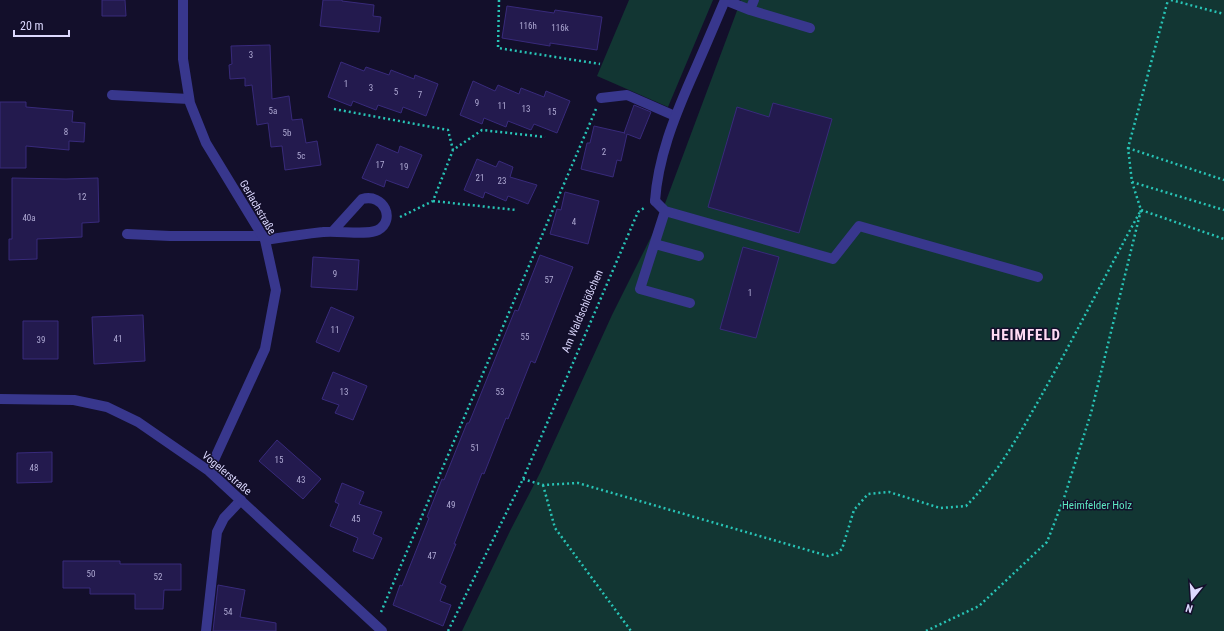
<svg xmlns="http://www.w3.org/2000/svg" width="1224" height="631" viewBox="0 0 1224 631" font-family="'Roboto Condensed',sans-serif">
	<rect width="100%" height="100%" fill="#130f2b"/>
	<path fill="#123633" d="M 629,0 L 713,0 L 668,107 L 597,76 Z
		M 741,0 L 1224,0 L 1224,631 L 462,631 L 510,531 L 540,473 L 612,315 L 657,225 Z"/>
	<path fill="#231a4e" stroke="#382a7b" d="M 102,0 L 125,0 L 126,16 L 102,16 Z
		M 323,0 L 342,0 L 342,1 L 374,5 L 373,16 L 381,17 L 379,32 L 320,26 Z
		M 507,6 L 554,13 L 555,10 L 602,17 L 597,50 L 550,43 L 550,46 L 502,38 Z
		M 270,45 L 272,99 L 289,96 L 292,120 L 302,119 L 306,143 L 317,141 L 321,165 L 285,170 L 282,146 L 271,147 L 268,123 L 257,125 L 252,85 L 245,86 L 245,78 L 230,79 L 229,65 L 232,64 L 231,46 Z
		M 341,62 L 364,71 L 366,67 L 389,75 L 391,70 L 414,79 L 415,75 L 438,84 L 426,116 L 403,107 L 401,113 L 378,105 L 376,110 L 353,101 L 351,106 L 328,97 Z
		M 473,81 L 495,91 L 498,85 L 519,94 L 521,88 L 544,97 L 546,91 L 570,101 L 557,133 L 534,124 L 531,130 L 508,121 L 506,127 L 484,118 L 482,124 L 460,115 Z
		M 0,102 L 26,102 L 26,107 L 73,111 L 72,122 L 85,123 L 84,142 L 69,141 L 69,150 L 26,146 L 26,168 L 0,168 Z
		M 773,103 L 832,119 L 799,233 L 708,207 L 737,107 L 769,117 Z
		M 634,105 L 651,112 L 640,139 L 627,134 L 621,161 L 617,160 L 613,177 L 581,169 L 587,143 L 590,143 L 594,126 L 625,133 L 624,133 Z
		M 377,144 L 398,153 L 400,146 L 422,155 L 408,188 L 386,180 L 384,187 L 362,178 Z
		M 477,159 L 496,167 L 499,161 L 513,167 L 510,177 L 537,185 L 528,204 L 508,196 L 506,201 L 485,192 L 483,198 L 464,190 Z
		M 12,178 L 66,179 L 98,178 L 99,222 L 82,223 L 82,237 L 37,239 L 37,259 L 9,260 L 9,239 L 12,239 Z
		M 565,192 L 599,201 L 588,244 L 550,234 L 557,209 L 561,210 Z
		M 743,247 L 779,257 L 756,338 L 720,329 Z
		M 540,255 L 573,267 L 535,363 L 531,361 L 508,419 L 506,418 L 484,474 L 482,473 L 454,544 L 456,544 L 440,583 L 446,586 L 440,601 L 451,605 L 443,626 L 393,605 L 400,585 L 402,586 L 429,518 L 427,517 L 442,479 L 444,480 L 467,423 L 469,423 L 515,310 L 518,311 Z
		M 313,257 L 359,260 L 357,290 L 311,287 Z
		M 331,307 L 354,317 L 339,352 L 316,342 Z
		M 143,315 L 145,361 L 94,364 L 92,317 Z
		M 23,321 L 58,321 L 58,359 L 23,359 Z
		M 333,372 L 367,386 L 353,420 L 335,413 L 339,405 L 322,399 Z
		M 277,440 L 321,479 L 303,499 L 259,461 Z
		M 52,452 L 52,482 L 17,483 L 17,453 Z
		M 342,483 L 364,492 L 359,504 L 382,512 L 373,534 L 382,538 L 373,559 L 353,551 L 358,538 L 330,526 L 339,504 L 335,502 Z
		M 63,561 L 120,561 L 120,564 L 181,564 L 181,590 L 164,590 L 163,609 L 135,609 L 135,594 L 90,594 L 90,588 L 63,588 Z
		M 218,585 L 245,590 L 240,617 L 276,623 L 276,631 L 213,631 Z"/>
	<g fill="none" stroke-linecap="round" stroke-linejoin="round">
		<path stroke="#28c4b6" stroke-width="2.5" stroke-dasharray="2 3" stroke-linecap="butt" d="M 499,0 L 498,48 L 600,64
			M 1171,0 L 1224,14
			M 334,109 L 448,130 L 453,150
			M 1128,148 L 1224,180
			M 1132,182 L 1224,210
			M 433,201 L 516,210
			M 400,217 L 433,201 L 453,150 L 482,130 L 545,137
			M 523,479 L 543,485 L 578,483 L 828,556 L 836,554 L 842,549 L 854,510 L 868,494 L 889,492 L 940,508 L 966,506 C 997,475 1019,435 1040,398 C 1075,336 1107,272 1141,210 L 1224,239
			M 543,485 L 555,528 L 631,631
			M 381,612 L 596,109
			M 448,631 L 523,479 L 638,212 L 644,208
			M 926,631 L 979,606 L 1047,542 L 1064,498 L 1091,413 L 1141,210 L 1132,182 L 1128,148 L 1168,0"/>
		<path stroke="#38378d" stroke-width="10" d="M 725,0 L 750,10 L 754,0
			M 750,10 L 810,28
			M 112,95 L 189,99
			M 601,98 L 627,95 L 675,116
			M 655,201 L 665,211 L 833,259 L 859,226 L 1038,277
			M 665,211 L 640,289 L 690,303
			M 127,234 L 170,236 L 263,236
			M 655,244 L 699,256
			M 206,631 L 217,532 L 224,518 L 241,500"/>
		<path stroke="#38378d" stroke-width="10" d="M 183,0 L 183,59 L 190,103 L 206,143 L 265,240 L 276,290 L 265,349 L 209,471
			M 655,201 C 658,158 674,118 691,79 C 703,52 714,26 725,0
			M 265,240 C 284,237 304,234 323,232 C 337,230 367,236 378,230 C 396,220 384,193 362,199 L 333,231
			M 0,399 L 74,400 L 107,407 L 138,422 L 209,471 L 382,631"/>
	</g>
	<g text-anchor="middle" stroke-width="3" stroke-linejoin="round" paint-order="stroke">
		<g font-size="9" fill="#aea9d3">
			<text x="528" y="29">116h</text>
			<text x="560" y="31">116k</text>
			<text x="251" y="58">3</text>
			<text x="346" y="87">1</text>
			<text x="371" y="91">3</text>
			<text x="396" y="95">5</text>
			<text x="420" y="98">7</text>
			<text x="477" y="106">9</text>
			<text x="502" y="109">11</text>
			<text x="526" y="112">13</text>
			<text x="273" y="114">5a</text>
			<text x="552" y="115">15</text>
			<text x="66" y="135">8</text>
			<text x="287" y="136">5b</text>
			<text x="604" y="155">2</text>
			<text x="301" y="159">5c</text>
			<text x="380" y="168">17</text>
			<text x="404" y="170">19</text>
			<text x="480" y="181">21</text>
			<text x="502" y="184">23</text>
			<text x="82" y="200">12</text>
			<text x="29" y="221">40a</text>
			<text x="574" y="225">4</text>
			<text x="335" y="277">9</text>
			<text x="549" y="283">57</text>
			<text x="750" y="296">1</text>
			<text x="335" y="333">11</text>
			<text x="525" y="340">55</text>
			<text x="118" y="342">41</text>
			<text x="41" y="343">39</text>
			<text x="344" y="395">13</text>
			<text x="500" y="395">53</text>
			<text x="475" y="451">51</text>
			<text x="279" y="463">15</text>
			<text x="34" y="471">48</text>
			<text x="301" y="483">43</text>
			<text x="451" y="508">49</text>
			<text x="356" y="522">45</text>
			<text x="432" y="559">47</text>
			<text x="91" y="577">50</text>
			<text x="158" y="580">52</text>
			<text x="228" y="615">54</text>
		</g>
		<g font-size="11" fill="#ddd9ff" stroke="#130f2b">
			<text transform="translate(258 207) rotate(60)" y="4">Gerlachstraße</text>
			<text transform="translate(582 311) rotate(-67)" y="4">Am Waldschlößchen</text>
			<text transform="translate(227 473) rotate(40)" y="4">Vogelerstraße</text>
		</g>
		<g font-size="11" fill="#5ce8c1" stroke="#130f2b">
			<text x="1097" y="509">Heimfelder Holz</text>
		</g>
		<g font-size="15" font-weight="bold" letter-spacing="1" fill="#ffdbf3" stroke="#130f2b">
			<text x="1026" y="340">HEIMFELD</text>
		</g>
	</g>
	<g transform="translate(1192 599) rotate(197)" stroke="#130f2b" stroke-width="3" paint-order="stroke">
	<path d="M0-3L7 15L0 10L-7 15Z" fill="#ddd9ff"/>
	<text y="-6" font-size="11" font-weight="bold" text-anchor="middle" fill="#ddd9ff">N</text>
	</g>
	<path d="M14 30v6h55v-6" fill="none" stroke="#ddd9ff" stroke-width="2"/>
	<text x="20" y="30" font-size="12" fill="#ddd9ff" stroke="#130f2b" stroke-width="3" paint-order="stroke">20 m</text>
</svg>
